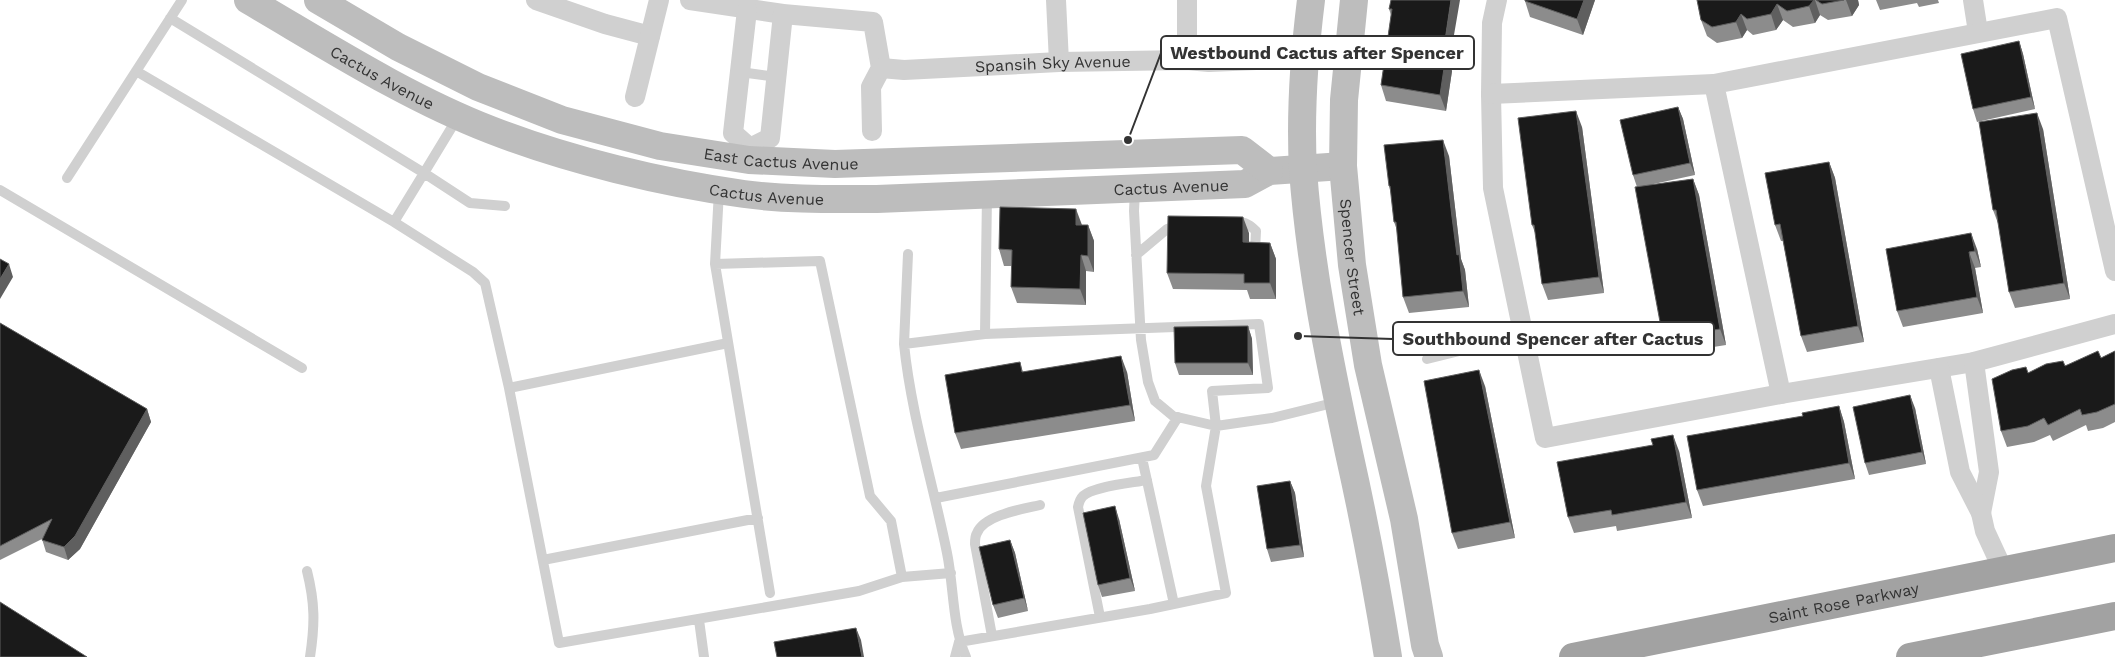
<svg xmlns="http://www.w3.org/2000/svg" width="2115" height="657" viewBox="0 0 2115 657" font-family="'Work Sans',sans-serif">
	<rect width="100%" height="100%" fill="#fff"/>
	<g fill="none" stroke-linecap="round" stroke-linejoin="round">
		<path stroke="#d0d0d0" stroke-width="10" d="M 136,71 L 394,222 L 424,173 L 170,18
			M 740,72 L 777,77
			M 458,117 L 424,173 L 470,203 L 505,206
			M 67,178 L 182,0
			M 0,190 L 302,368
			M 1135,190 L 1134,211 L 1141,340 L 1148,382 L 1155,401 L 1173,416 L 1216,426 L 1272,418 L 1337,402
			M 719,191 L 715,264 L 770,593
			M 394,222 L 473,272 L 485,283 L 509,388 L 559,643 L 859,591 L 902,577
			M 1232,222 C 1243,221 1248,223 1256,231 L 1255,251
			M 908,254 L 904,344 L 985,334 L 1259,324 L 1268,388 L 1212,391 L 1216,426 L 1206,486 L 1226,593 L 1150,609 L 959,642
			M 1136,255 L 1167,229 L 1180,225
			M 715,264 L 820,261 L 870,496 L 891,521 L 902,577 L 951,573
			M 985,334 L 987,195
			M 904,344 C 911,414 933,483 947,553 C 954,587 952,625 966,657
			M 1427,359 L 1524,335
			M 509,388 L 728,343
			M 1142,458 L 1174,604
			M 936,498 L 1154,455 L 1178,417
			M 543,560 L 758,518
			M 307,571 C 315,603 315,624 310,657
			M 1100,617 L 1078,507 C 1079,502 1080,499 1083,496 C 1094,486 1131,483 1147,480
			M 699,620 L 704,657
			M 992,636 L 975,544 C 975,541 975,536 977,533 C 984,515 1023,509 1040,505
			M 955,657 L 959,642"/>
		<g stroke="#d0d0d0" stroke-width="20">
			<path d="M 536,0 L 605,24 L 650,36"/>
			<path d="M 690,0 L 783,14 L 873,22 L 881,68 L 871,87 L 872,131"/>
			<path d="M 1056,0 L 1059,62"/>
			<path d="M 1497,0 L 1492,23 L 1491,94 L 1493,188 L 1545,438 L 1781,394"/>
			<path d="M 1973,0 L 1978,32"/>
			<path d="M 747,10 L 733,133 L 750,148"/>
			<path d="M 1187,60 L 1187,0"/>
			<path id="s1" d="M 881,68 L 904,70 L 1059,62 L 1187,60 L 1209,62 L 1256,60"/>
			<path d="M 1491,94 L 1714,84"/>
			<path d="M 635,97 L 659,0"/>
			<path d="M 750,148 L 770,138 L 783,14"/>
			<path d="M 2115,271 L 2057,18 L 1714,84 L 1781,394 L 1974,362 L 2115,324"/>
			<path d="M 1974,362 L 1989,472 L 1981,513"/>
			<path d="M 1939,368 L 1960,472 L 1981,513 L 1985,531 L 2003,570"/>
		</g>
		<g stroke="#bdbdbd" stroke-width="28">
			<path id="s2" d="M 248,0 C 327,46 406,97 491,130 C 568,160 663,183 744,194 C 788,200 833,199 877,199 L 1245,184 L 1269,171 L 1343,166"/>
			<path id="s3" d="M 318,0 L 398,47 L 478,87 L 562,120 L 660,146 L 749,160 L 835,164 L 1242,150 L 1269,171"/>
			<path d="M 1311,0 C 1304,56 1300,113 1303,170 C 1310,266 1329,359 1349,453 C 1364,520 1377,589 1388,657"/>
			<path id="s4" d="M 1354,0 L 1344,100 L 1343,166 L 1352,265 L 1368,365 L 1404,519 L 1425,645 L 1429,657"/>
		</g>
		<g stroke="#a2a2a2" stroke-width="28">
			<path id="s5" d="M 1573,657 L 2115,548"/>
			<path d="M 1910,657 L 2115,616"/>
		</g>
	</g>
	<path fill="#8c8c8c" d="M 1391,0 L 1449,64 L 1452,71 L 1446,111 L 1386,101 L 1381,85 L 1391,15 L 1389,9 Z
		M 1525,0 L 1595,0 L 1583,35 L 1530,17 L 1525,1 Z
		M 1697,0 L 1858,0 L 1859,5 L 1852,16 L 1828,20 L 1820,15 L 1815,23 L 1793,27 L 1783,20 L 1776,30 L 1753,35 L 1747,30 L 1742,38 L 1717,43 L 1707,36 L 1701,20 Z
		M 1876,0 L 1938,0 L 1939,3 L 1919,7 L 1917,3 L 1880,10 Z
		M 2019,41 L 2023,54 L 2035,109 L 1977,122 L 1973,109 Z
		M 1678,107 L 1683,119 L 1695,175 L 1649,185 L 1693,179 L 1699,195 L 1726,345 L 1669,354 L 1663,338 L 1637,187 L 1633,175 Z
		M 1582,127 L 1604,293 L 1548,300 L 1542,284 L 1536,235 L 1532,225 Z
		M 2043,129 L 2070,299 L 2015,308 L 2009,292 L 1999,226 L 1993,210 Z
		M 1449,156 L 1458,233 L 1461,259 L 1465,270 L 1469,307 L 1409,313 L 1403,297 L 1397,230 L 1394,222 L 1391,193 L 1389,186 Z
		M 1829,162 L 1835,178 L 1864,342 L 1807,352 L 1801,336 L 1783,241 L 1781,241 L 1775,225 Z
		M 1082,225 L 1088,225 L 1094,241 L 1094,272 L 1086,271 L 1086,305 L 1017,303 L 1011,287 L 1012,266 L 1004,266 L 999,249 Z
		M 1249,233 L 1249,242 L 1270,243 L 1276,259 L 1276,299 L 1250,299 L 1247,290 L 1173,289 L 1167,273 Z
		M 1886,249 L 1977,249 L 1981,267 L 1975,268 L 1983,313 L 1903,327 L 1897,311 Z
		M 0,323 L 147,409 L 151,422 L 80,549 L 68,560 L 46,552 L 42,539 L 0,560 Z
		M 1248,326 L 1252,339 L 1253,375 L 1179,375 L 1175,363 Z
		M 2115,351 L 2115,422 L 2103,428 L 2088,431 L 2086,425 L 2053,441 L 2050,435 L 2034,442 L 2007,447 L 2001,431 L 2028,373 L 2101,358 Z
		M 1020,362 L 1023,372 L 1127,372 L 1135,421 L 961,449 L 955,433 Z
		M 1485,386 L 1515,538 L 1458,549 L 1452,533 Z
		M 1839,406 L 1844,422 L 1855,479 L 1703,506 L 1697,490 Z
		M 1915,408 L 1926,464 L 1869,475 L 1865,463 Z
		M 1679,451 L 1692,518 L 1617,531 L 1616,526 L 1574,533 L 1568,517 Z
		M 1290,481 L 1295,493 L 1304,557 L 1271,562 L 1267,549 Z
		M 1119,519 L 1135,591 L 1102,597 L 1098,585 Z
		M 1010,540 L 1015,553 L 1028,611 L 998,618 L 993,605 Z"/>
	<path fill="#5f5f5f" d="M 1451,0 L 1460,0 L 1449,64 L 1452,71 L 1446,111 L 1440,95 L 1443,54 Z
		M 1584,0 L 1595,0 L 1583,35 L 1577,19 Z
		M 1814,0 L 1815,0 L 1820,15 L 1815,23 L 1809,6 Z
		M 1846,0 L 1858,0 L 1859,5 L 1852,16 Z
		M 1777,4 L 1783,20 L 1776,30 L 1771,14 Z
		M 1741,14 L 1747,30 L 1742,38 L 1736,22 Z
		M 2019,41 L 2023,54 L 2035,109 L 2031,97 Z
		M 1678,107 L 1683,119 L 1695,175 L 1690,163 Z
		M 1576,111 L 1582,127 L 1604,293 L 1599,277 Z
		M 2037,113 L 2043,129 L 2070,299 L 2064,283 Z
		M 1443,140 L 1449,156 L 1458,233 L 1461,259 L 1465,270 L 1469,307 L 1463,291 L 1457,255 L 1452,217 Z
		M 1829,162 L 1835,178 L 1864,342 L 1858,326 Z
		M 1693,179 L 1699,195 L 1726,345 L 1720,329 Z
		M 1076,209 L 1082,225 L 1076,225 Z
		M 1243,217 L 1249,233 L 1249,258 L 1243,242 Z
		M 1088,225 L 1094,241 L 1094,272 L 1088,256 Z
		M 1971,233 L 1977,249 L 1981,267 L 1975,251 Z
		M 1270,243 L 1276,259 L 1276,299 L 1270,283 Z
		M 1969,252 L 1975,268 L 1983,313 L 1977,297 Z
		M 1081,255 L 1086,271 L 1086,305 L 1080,289 Z
		M 9,264 L 13,277 L 0,299 L 0,279 Z
		M 1248,326 L 1252,339 L 1253,375 L 1248,363 Z
		M 1121,356 L 1127,372 L 1135,421 L 1130,405 Z
		M 1479,370 L 1485,386 L 1515,538 L 1510,522 Z
		M 1910,395 L 1915,408 L 1926,464 L 1922,452 Z
		M 1839,406 L 1844,422 L 1855,479 L 1849,463 Z
		M 147,409 L 151,422 L 80,549 L 68,560 L 64,547 Z
		M 1673,435 L 1679,451 L 1692,518 L 1686,502 Z
		M 1290,481 L 1295,493 L 1304,557 L 1300,545 Z
		M 1115,506 L 1119,519 L 1135,591 L 1130,578 Z
		M 1010,540 L 1015,553 L 1028,611 L 1024,598 Z
		M 856,628 L 861,640 L 864,657 L 862,657 Z"/>
	<path fill="#1a1a1a" stroke="#5f5f5f" d="M 1391,0 L 1451,0 L 1443,54 L 1446,55 L 1440,95 L 1381,85 L 1392,9 L 1389,9 Z
		M 1525,0 L 1584,0 L 1577,19 L 1525,1 Z
		M 1697,0 L 1814,0 L 1809,6 L 1787,11 L 1777,4 L 1771,14 L 1747,19 L 1741,14 L 1736,22 L 1712,27 L 1701,20 Z
		M 1816,0 L 1844,0 L 1822,4 Z
		M 2019,41 L 2031,97 L 1973,109 L 1961,54 Z
		M 1678,107 L 1690,163 L 1633,175 L 1620,120 Z
		M 1576,111 L 1599,277 L 1542,284 L 1534,225 L 1532,225 L 1518,118 Z
		M 2037,113 L 2064,283 L 2009,292 L 1996,210 L 1993,210 L 1979,122 Z
		M 1443,140 L 1452,217 L 1457,255 L 1459,254 L 1463,291 L 1403,297 L 1396,222 L 1394,222 L 1390,186 L 1389,186 L 1384,145 Z
		M 1829,162 L 1858,326 L 1801,336 L 1780,224 L 1775,225 L 1765,173 Z
		M 1693,179 L 1720,329 L 1663,338 L 1635,187 Z
		M 1000,207 L 1076,209 L 1076,225 L 1088,225 L 1088,256 L 1081,255 L 1080,289 L 1011,287 L 1012,250 L 999,249 Z
		M 1168,216 L 1243,217 L 1243,242 L 1270,243 L 1270,283 L 1244,283 L 1244,274 L 1167,273 Z
		M 1971,233 L 1975,251 L 1969,252 L 1977,297 L 1897,311 L 1886,249 Z
		M 0,259 L 9,264 L 0,279 Z
		M 0,323 L 147,409 L 75,536 L 64,547 L 42,540 L 52,519 L 0,546 Z
		M 1248,326 L 1248,363 L 1175,363 L 1174,327 Z
		M 2098,351 L 2101,358 L 2115,351 L 2115,404 L 2097,412 L 2082,415 L 2080,409 L 2048,425 L 2044,418 L 2028,426 L 2001,431 L 1992,379 L 2012,370 L 2026,367 L 2028,373 L 2046,364 L 2063,361 L 2065,366 Z
		M 1121,356 L 1130,405 L 955,433 L 945,375 L 1020,362 L 1022,372 Z
		M 1479,370 L 1510,522 L 1452,533 L 1424,381 Z
		M 1910,395 L 1922,452 L 1865,463 L 1853,407 Z
		M 1839,406 L 1849,463 L 1697,490 L 1687,436 L 1803,416 L 1802,413 Z
		M 1673,435 L 1686,502 L 1612,515 L 1611,510 L 1568,517 L 1557,462 L 1653,445 L 1651,439 Z
		M 1290,481 L 1300,545 L 1267,549 L 1257,486 Z
		M 1115,506 L 1130,578 L 1098,585 L 1083,513 Z
		M 1010,540 L 1024,598 L 993,605 L 979,547 Z
		M 0,602 L 87,657 L 0,657 Z
		M 856,628 L 862,657 L 777,657 L 774,642 Z"/>
	<g text-anchor="middle" stroke-width="5" stroke-linejoin="round" paint-order="stroke">
		<g font-size="16" fill="#333" stroke="#fff">
			<text dy="6" stroke="none"><textPath href="#s1" startOffset="172">Spansih Sky Avenue</textPath></text>
			<text dy="6" stroke="none"><textPath href="#s2" startOffset="155">Cactus Avenue</textPath></text>
			<text dy="6" stroke="none"><textPath href="#s3" startOffset="496">East Cactus Avenue</textPath></text>
			<text dy="6" stroke="none"><textPath href="#s2" startOffset="965">Cactus Avenue</textPath></text>
			<text dy="6" stroke="none"><textPath href="#s2" startOffset="560">Cactus Avenue</textPath></text>
			<text dy="6" stroke="none"><textPath href="#s4" startOffset="258">Spencer Street</textPath></text>
			<text dy="6" stroke="none"><textPath href="#s5" startOffset="276">Saint Rose Parkway</textPath></text>
		</g>
	</g>
	<path fill="none" stroke="#333" stroke-width="2" d="M1128 140L1161 53M1298 336L1393 339"/>
	<g fill="#333" stroke="#fff" stroke-width="2">
		<circle cx="1128" cy="140" r="5"/>
		<circle cx="1298" cy="336" r="5"/>
	</g>
	<g fill="#fff" stroke="#333" stroke-width="2">
		<rect x="1161" y="36" width="313" height="33" rx="5"/>
		<rect x="1393" y="322" width="321" height="33" rx="5"/>
	</g>
	<g font-size="18" text-anchor="middle" font-weight="bold" fill="#333">
		<text x="1317" y="59">Westbound Cactus after Spencer</text>
		<text x="1553" y="345">Southbound Spencer after Cactus</text>
	</g>
</svg>
